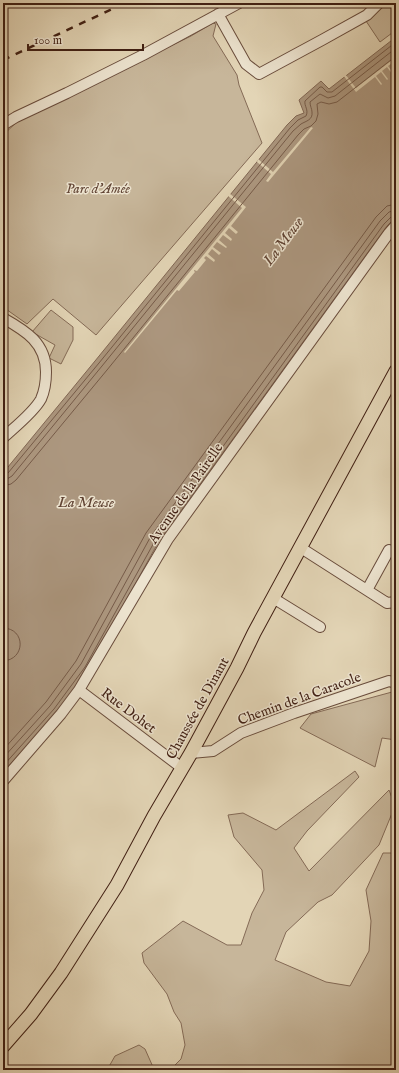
<svg xmlns="http://www.w3.org/2000/svg" width="399" height="1073" viewBox="0 0 399 1073" font-family="'IM FELL English',serif">
	<rect width="100%" height="100%" fill="#e3d5b6"/>
	<filter id="stains"><feTurbulence type="fractalNoise" baseFrequency=".005" numOctaves="4"/><feColorMatrix values="0 0 0 0 .2 0 0 0 0 .09 0 0 0 0 .02 0 0 0 .5 -.17"/></filter>
	<radialGradient id="worn" r=".72"><stop offset=".6" stop-color="#630" stop-opacity="0"/><stop offset="1" stop-color="#630" stop-opacity=".3"/></radialGradient>
	<path fill="#c7b69a" stroke="#846a56" d="M 385,3 L 396,3 L 396,30 L 380,42 L 366,21 Z
		M 213,23 L 216,24 L 213,36 L 237,75 L 239,85 L 262,143 L 96,335 L 53,299 L 27,324 L 3,307 L 3,135 L 18,121 L 191,36 Z
		M 51,310 L 73,327 L 73,340 L 61,364 L 49,358 L 55,345 L 32,332 Z
		M 392,692 L 396,692 L 396,740 L 382,738 L 375,767 L 300,728 L 311,714 Z
		M 355,771 L 359,777 L 307,831 L 294,848 L 309,871 L 389,790 L 395,806 L 379,845 L 332,895 L 318,902 L 286,932 L 275,960 L 326,982 L 350,986 L 369,951 L 371,921 L 366,890 L 383,853 L 396,853 L 396,1070 L 170,1070 L 181,1059 L 185,1045 L 181,1023 L 174,1012 L 167,994 L 144,963 L 142,953 L 183,921 L 227,945 L 241,945 L 252,913 L 264,890 L 262,870 L 234,837 L 228,815 L 243,813 L 276,830 Z
		M 139,1045 L 145,1049 L 153,1067 L 166,1070 L 107,1070 L 115,1056 Z"/>
	<path fill="#ac977f" stroke="#816754" d="M 396,37 L 396,217 L 387,226 L 159,541 L 88,669 L 58,712 L 3,772 L 3,649 L 6,643 L 3,643 L 3,473 L 95,361 L 287,125 L 296,116 L 304,113 L 299,100 L 321,81 L 329,89 Z"/>
	<path fill="#e3d5b6" d="M 396,57 L 396,63 L 395,61 L 388,66 L 394,74 L 393,75 L 387,67 L 382,71 L 388,79 L 387,80 L 381,72 L 376,76 L 382,84 L 381,85 L 375,77 L 356,92 L 343,75 L 345,74 L 356,88 Z
		M 311,127 L 313,128 L 268,182 L 266,181 L 271,174 L 257,162 L 258,159 L 273,172 Z
		M 229,193 L 246,207 L 231,226 L 238,232 L 236,234 L 229,228 L 225,233 L 232,239 L 231,241 L 223,235 L 219,240 L 227,247 L 226,248 L 217,242 L 213,247 L 221,253 L 219,255 L 212,249 L 208,254 L 215,260 L 214,262 L 206,256 L 204,258 L 206,260 L 197,271 L 194,270 L 194,271 L 195,272 L 179,291 L 177,290 L 125,353 L 124,352 L 242,208 L 227,195 Z"/>
	<g fill="none" stroke-linecap="round" stroke-linejoin="round">
		<path stroke="#765b49" stroke-width="1" d="M 3,475 L 8,473 L 99,363 L 290,128 L 298,120 L 306,116 C 309,110 304,106 305,101 L 320,87 L 322,87 L 327,92 L 332,92 L 396,42
			M 3,480 L 7,479 L 12,476 L 102,366 L 293,131 C 296,129 298,126 301,124 C 306,121 313,120 312,112 C 312,109 310,106 310,102 L 320,94 L 328,98 L 335,96 L 396,48
			M 3,486 L 11,484 L 16,480 L 107,370 L 298,135 L 304,129 L 311,126 L 316,121 L 318,114 L 317,104 L 321,102 L 329,104 L 337,102 L 396,56
			M 3,628 C 26,628 26,660 3,661
			M 3,750 L 46,702 L 76,661 L 146,533 L 376,217 L 387,206 L 396,204
			M 3,758 L 50,706 L 81,664 L 151,536 L 380,221 L 389,212 L 396,210
			M 3,766 L 54,709 L 85,667 L 156,539 L 384,224 L 392,216 L 396,215"/>
		<defs>
			<path id="minor" d="M 218,14 L 246,64 L 259,74 L 322,40 L 367,15 L 379,3
				M 3,125 L 16,117 L 67,93 L 143,55 L 239,3
				M 3,318 C 26,331 46,343 46,372 C 46,382 45,390 41,399 C 34,412 15,427 4,437
				M 301,548 L 387,603 L 396,602
				M 367,590 L 389,550 L 396,554
				M 273,598 L 320,627
				M 79,690 L 182,768
				M 191,753 L 213,751 L 241,733 L 294,713 L 389,681 L 396,683
				M 3,781 L 61,714 L 79,690 L 168,539 L 389,233 L 396,225"/>
			<path id="major" d="M 3,1046 L 31,1014 L 61,973 L 117,885 L 154,816 L 191,753 L 237,668 L 254,633 L 396,371"/>
		</defs>
		<use href="#minor" stroke="#694c3c" stroke-width="12"/>
		<use href="#major" stroke="#401f13" stroke-width="15"/>
		<use href="#minor" stroke="#ede4d0" stroke-width="10"/>
		<use href="#major" stroke="#e3d5b6" stroke-width="13"/>
		<path stroke="#401f13" stroke-width="2.5" stroke-dasharray="7 7" stroke-linecap="butt" d="M 3,60 L 125,3"/>
	</g>
	<g text-anchor="middle" stroke-width="3" stroke-linejoin="round" paint-order="stroke">
		<g font-size="14" font-style="italic" fill="#624535" stroke="#ede4d0">
			<text x="98" y="193">Parc d'Amée</text>
		</g>
		<g font-size="14" fill="#401f13" stroke="#ede4d0">
			<text transform="translate(185 493) rotate(-55)" y="5">Avenue de la Pairelle</text>
			<text transform="translate(299 698) rotate(-20)" y="5">Chemin de la Caracole</text>
			<text transform="translate(197 708) rotate(-61)" y="5">Chaussée de Dinant</text>
			<text transform="translate(129 710) rotate(37)" y="5">Rue Dohet</text>
		</g>
		<g font-size="15" font-style="italic" fill="#604333" stroke="#ede4d0">
			<text transform="translate(283 241) rotate(-53)" y="5">La Meuse</text>
			<text x="86" y="507">La Meuse</text>
		</g>
	</g>
	<rect width="399" height="1073" fill="none" stroke="#e3d5b6" stroke-width="16"/>
	<rect x="4" y="4" width="391" height="1065" fill="none" stroke="#401f13" stroke-width="2"/>
	<rect x="8" y="8" width="383" height="1057" fill="none" stroke="#401f13"/>
	<path d="M28 44v6h115v-6" fill="none" stroke="#401f13" stroke-width="2"/>
	<text x="34" y="44" font-size="12" fill="#401f13" stroke="#ede4d0" stroke-width="3" paint-order="stroke">100 m</text>
	<rect width="100%" height="100%" filter="url(#stains)"/>
	<rect width="100%" height="100%" fill="url(#worn)"/>
</svg>
